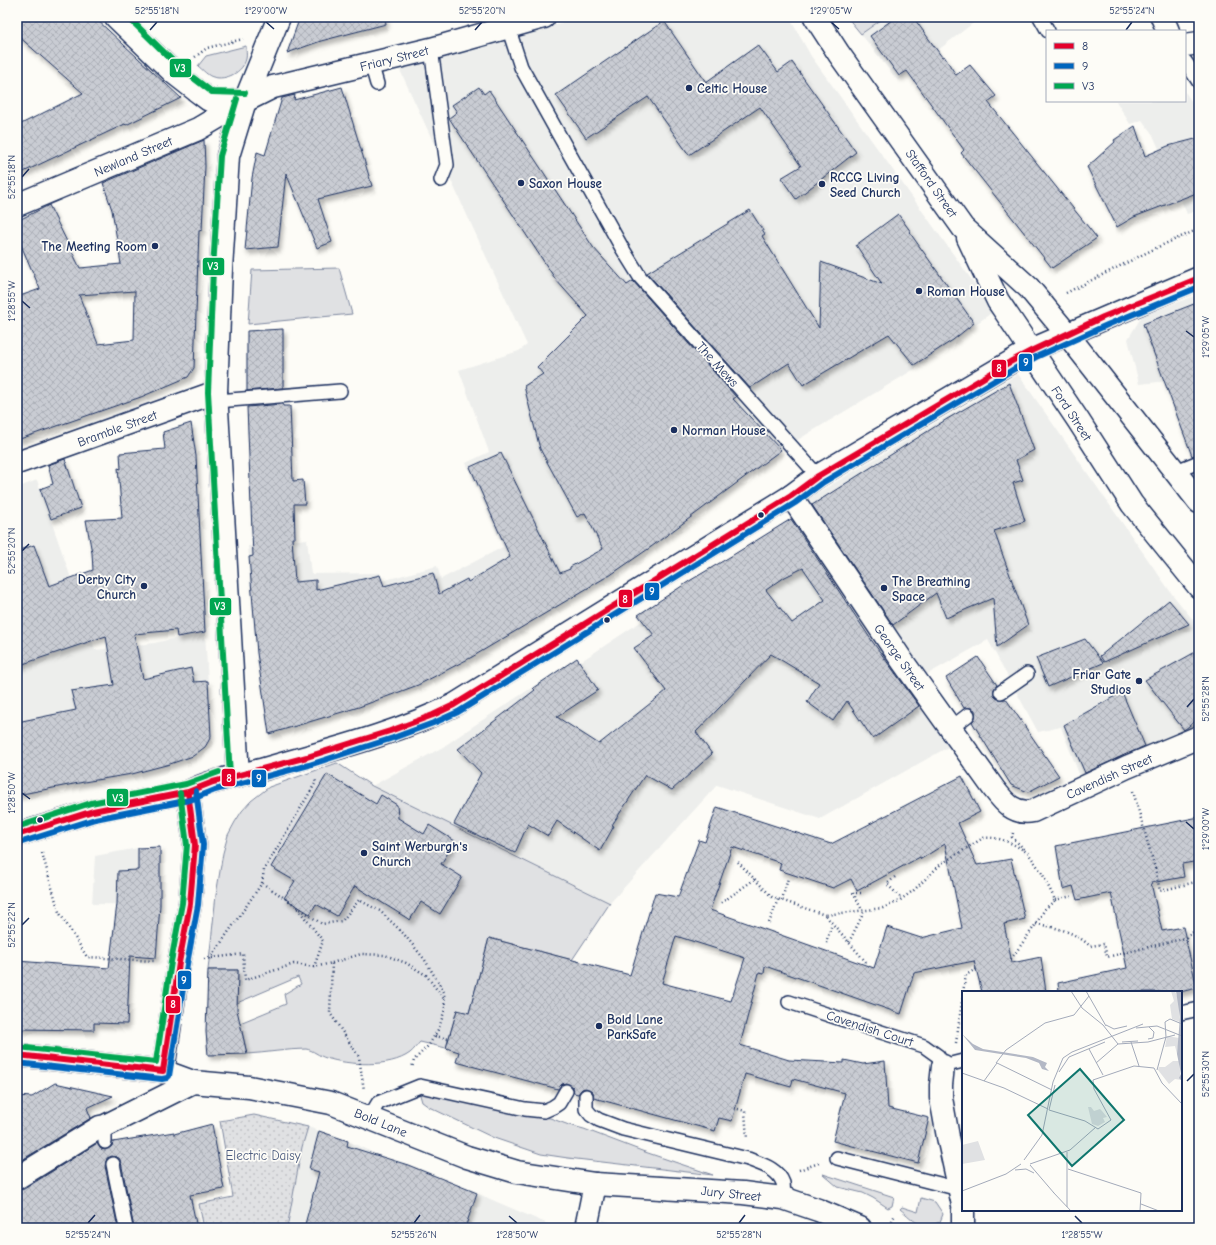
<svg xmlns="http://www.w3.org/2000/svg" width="1216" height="1245" viewBox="0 0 1216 1245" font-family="'Comic Neue',sans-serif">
	<defs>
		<pattern id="garden-dots" width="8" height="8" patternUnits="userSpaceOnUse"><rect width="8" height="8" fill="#e0e1e3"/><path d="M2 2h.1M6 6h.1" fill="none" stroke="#c0c1c5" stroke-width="1.8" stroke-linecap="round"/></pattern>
		<pattern id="building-cross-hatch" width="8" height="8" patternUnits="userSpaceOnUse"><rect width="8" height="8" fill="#c9ccd3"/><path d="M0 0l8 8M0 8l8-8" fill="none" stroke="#acb0b8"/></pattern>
		<filter id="shadow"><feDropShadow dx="2.5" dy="4.5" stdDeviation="2" flood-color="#0004"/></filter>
	</defs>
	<rect width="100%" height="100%" fill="#fdfcf7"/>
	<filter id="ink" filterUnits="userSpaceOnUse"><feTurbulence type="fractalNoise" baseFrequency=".025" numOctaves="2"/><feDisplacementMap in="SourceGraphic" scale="8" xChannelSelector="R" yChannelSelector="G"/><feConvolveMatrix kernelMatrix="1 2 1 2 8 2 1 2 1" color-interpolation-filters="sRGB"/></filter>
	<g filter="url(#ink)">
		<path fill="#edeeec" d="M 580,17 L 789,17 L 811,56 L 994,311 L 913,370 L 781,450 L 651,547 L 609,576 L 536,619 L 472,657 L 364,705 L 269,734 L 257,653 L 248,546 L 307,539 L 311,574 L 380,573 L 382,581 L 437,566 L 441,579 L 503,547 L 466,463 L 489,452 L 459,370 L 519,351 L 527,345 L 400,70 Z
			M 885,17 L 981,17 L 898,81 L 861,34 Z
			M 1185,92 L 1199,112 L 1199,210 L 1187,214 L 1153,135 L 1142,120 L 1130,124 L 1116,101 L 1185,101 Z
			M 1199,294 L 1199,378 L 1139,384 L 1128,339 L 1142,316 Z
			M 1018,374 L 1172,594 L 1199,627 L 1199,728 L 1082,782 L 1061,727 L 1038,732 L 988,640 L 926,675 L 894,634 L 804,501 Z
			M 37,480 L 72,581 L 83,607 L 95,650 L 154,643 L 205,632 L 211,736 L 205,747 L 82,782 L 17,795 L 17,488 Z
			M 776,529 L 848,608 L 919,706 L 950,746 L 820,819 L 717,785 L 610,903 L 524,865 L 372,786 L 443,747 L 475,725 L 577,658 L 580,662 L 642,621 L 638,615 L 691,580 Z
			M 160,847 L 160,905 L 92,904 L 95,856 L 138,848 Z
			M 308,1127 L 348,1141 L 382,1157 L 416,1167 L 548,1224 L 552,1228 L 287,1228 L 300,1157 L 240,1206 L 304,1139 Z
			M 603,1220 L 634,1228 L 601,1228 Z
			M 740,1220 L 775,1228 L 738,1228 Z"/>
		<path fill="#e0e1e3" stroke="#7e88a0" d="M 847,17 L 885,17 L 861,34 Z
			M 246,46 C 246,50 247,55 246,59 C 243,72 226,81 213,77 C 208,76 203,70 198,66 L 206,56 Z
			M 339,268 L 352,314 L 248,324 L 252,270 Z
			M 337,763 L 372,786 L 610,903 L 572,960 L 489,938 L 469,1013 L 457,1010 L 446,1048 L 420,1042 C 417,1045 414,1050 410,1053 C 390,1068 348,1065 326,1058 C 319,1056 313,1050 306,1049 C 288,1049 266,1053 247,1054 L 240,1023 L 286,1004 L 284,994 L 301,984 L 298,977 L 237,1003 L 238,970 L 208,970 L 216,895 L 223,853 L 228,835 L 235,822 L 242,811 L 251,801 L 269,787 Z
			M 422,1090 L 511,1112 L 550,1118 L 569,1125 L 584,1129 L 642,1151 L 713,1175 L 568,1158 L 541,1154 L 494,1138 L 429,1107 L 422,1102 L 420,1095 Z
			M 823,1174 L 894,1197 L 892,1206 L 888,1208 L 873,1198 L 863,1193 L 838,1187 Z
			M 921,1198 L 935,1202 L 943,1214 L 940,1222 C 919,1230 915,1221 900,1209 L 902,1207 L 918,1212 Z"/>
		<path fill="url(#garden-dots)" stroke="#7e88a0" d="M 254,1115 L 308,1127 L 302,1147 L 287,1228 L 204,1228 L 199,1204 L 233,1197 L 220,1121 Z"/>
		<path fill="url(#building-cross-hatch)" stroke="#1b2f5e" fill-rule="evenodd" filter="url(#shadow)" d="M 17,17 L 94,17 L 181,98 L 126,125 L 125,124 L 17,175 L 17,126 L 83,93 L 17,35 Z
			M 300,17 L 385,17 L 386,24 L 321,41 L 287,53 Z
			M 896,17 L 913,17 L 942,57 L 944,56 L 956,75 L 970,65 L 996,96 L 988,102 L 1097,238 L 1052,268 L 961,153 L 964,150 L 907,71 L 899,76 L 870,36 Z
			M 664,21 L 706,82 L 758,45 L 778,72 L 792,62 L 856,152 L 796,199 L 781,178 L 801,166 L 760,107 L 689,155 L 648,97 L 586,138 L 556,95 Z
			M 342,87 L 372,186 L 318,199 L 332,242 L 317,248 L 286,173 L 278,247 L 245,250 L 252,178 L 257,152 L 265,155 L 282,98 L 295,95 L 294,100 Z
			M 479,87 L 484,94 L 489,90 L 593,247 L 627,285 L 633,281 L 736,397 L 733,399 L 781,450 L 651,547 L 609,576 L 608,576 L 472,657 L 418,685 L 359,707 L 269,734 L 257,653 L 249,557 L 253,556 L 247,407 L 283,404 L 283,406 L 290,406 L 293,481 L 303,480 L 305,504 L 294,504 L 295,538 L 292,538 L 295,582 L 316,580 L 316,590 L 380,575 L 384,586 L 433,573 L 439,594 L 467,579 L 468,582 L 510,557 L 470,467 L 501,453 L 560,573 L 570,569 L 570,567 L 603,549 L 585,513 L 577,517 L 540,449 L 524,386 L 543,374 L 537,367 L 588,316 L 556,280 L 449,118 L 457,112 L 452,105 Z
			M 1135,126 L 1145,156 L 1168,146 L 1199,138 L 1199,192 L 1134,217 L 1117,227 L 1087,167 L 1115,142 L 1114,140 Z
			M 204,140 L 205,166 L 202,230 L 199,231 L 194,368 L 188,377 L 141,397 L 17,440 L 17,297 L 40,289 L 17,236 L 17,221 L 49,205 L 80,268 L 121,264 L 112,210 L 103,183 ZM 135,291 L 134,340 L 98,344 L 79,295 Z
			M 750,210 L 765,234 L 762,236 L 819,328 L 821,262 L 882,284 L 856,245 L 898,214 L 911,232 L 910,233 L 974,323 L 953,340 L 914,365 L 889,334 L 803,385 L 789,363 L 750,388 L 647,273 Z
			M 1199,302 L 1199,454 L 1192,456 L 1143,324 Z
			M 283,329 L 283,388 L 247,391 L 247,331 Z
			M 1009,383 L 1034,450 L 1016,460 L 1023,480 L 1013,483 L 1025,521 L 994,531 L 1028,625 L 997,647 L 993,598 L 946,618 L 936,593 L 893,625 L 812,505 L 947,419 Z
			M 191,423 L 196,456 L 205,632 L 177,637 L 176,630 L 134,634 L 143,679 L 191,668 L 194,682 L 208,681 L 211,736 L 208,742 L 205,747 L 193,756 L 170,764 L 132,774 L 84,782 L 17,795 L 17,722 L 76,710 L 71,691 L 114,685 L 106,636 L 17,666 L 17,551 L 34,545 L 49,586 L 93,570 L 92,553 L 86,520 L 122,518 L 118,468 L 121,469 L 120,453 L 165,449 L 163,432 Z
			M 65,459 L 81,508 L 51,519 L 40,489 L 53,484 L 48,465 Z
			M 791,519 L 872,641 L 919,706 L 873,739 L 847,701 L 833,721 L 807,702 L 819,683 L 771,654 L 696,732 L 712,754 L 672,790 L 645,775 L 612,825 L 614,826 L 600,851 L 557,821 L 548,836 L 528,824 L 515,853 L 454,824 L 481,773 L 458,749 L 535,690 L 533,688 L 577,658 L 598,690 L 557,717 L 599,744 L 666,691 L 634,648 L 654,635 L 638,615 L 691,580 L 733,555 ZM 803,568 L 825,600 L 792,623 L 766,590 L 785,577 Z
			M 1169,600 L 1189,624 L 1104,662 L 1100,656 Z
			M 1085,639 L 1103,663 L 1048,687 L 1036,658 Z
			M 1199,650 L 1199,718 L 1184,730 L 1145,680 Z
			M 978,657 L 997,685 L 994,689 L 994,696 L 998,699 L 1006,699 L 1059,776 L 1028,792 L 1011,785 L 972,722 L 975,718 L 975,710 L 971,708 L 964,708 L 946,678 Z
			M 1122,692 L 1145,746 L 1085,773 L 1064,725 Z
			M 327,774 L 376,804 L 381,795 L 397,805 L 398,818 L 424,834 L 429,825 L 455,841 L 441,864 L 462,877 L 440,914 L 421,902 L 410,920 L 355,886 L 337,916 L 316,904 L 310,914 L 284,898 L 295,881 L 271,867 Z
			M 962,776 L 980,812 L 958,823 L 977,865 L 1011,859 L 1025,919 L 1004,924 L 1012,963 L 1041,957 L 1046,992 L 982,992 L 974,961 L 914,973 L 901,1014 L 765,966 L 764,974 L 759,973 L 740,1045 L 789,1060 L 844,1063 L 844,1060 L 863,1064 L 885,1061 L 888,1108 L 929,1118 L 918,1163 L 833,1141 L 845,1093 L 793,1079 L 791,1087 L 745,1074 L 732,1121 L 719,1118 L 715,1131 L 594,1098 L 593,1092 L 586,1088 L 582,1089 L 578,1094 L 574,1093 L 573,1087 L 566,1083 L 562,1084 L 558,1089 L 456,1062 L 459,1052 L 446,1048 L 457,1010 L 469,1013 L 489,938 L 630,975 L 655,893 L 678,897 L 699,840 L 705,842 L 717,807 L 831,844 ZM 945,844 L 962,928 L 921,938 L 887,927 L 874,968 L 710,910 L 732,847 L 781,863 L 779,870 L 833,888 L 851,879 L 857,891 L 920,857 L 921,859 ZM 676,936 L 745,958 L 731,1001 L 662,983 Z
			M 1199,817 L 1199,861 L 1182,864 L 1184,877 L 1151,883 L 1162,931 L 1183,927 L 1197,988 L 1180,992 L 1059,992 L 1058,983 L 1127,968 L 1111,893 L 1077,900 L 1073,886 L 1063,889 L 1056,846 Z
			M 160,847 L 160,905 L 156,958 L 130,956 L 127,1024 L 94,1023 L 94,1030 L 17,1029 L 17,961 L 109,968 L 117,904 L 118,871 L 138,870 L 138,848 Z
			M 208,970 L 238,970 L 237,1010 L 247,1054 L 208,1055 L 206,1032 Z
			M 55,1083 L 113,1096 L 87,1108 L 91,1118 L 17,1163 L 17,1096 L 32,1097 Z
			M 212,1124 L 224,1189 L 190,1195 L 197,1228 L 134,1228 L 121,1162 L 119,1158 L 112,1156 L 107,1158 L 105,1166 L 118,1228 L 17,1228 L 17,1190 L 24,1189 L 97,1143 L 101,1149 L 105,1150 L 112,1146 L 113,1142 L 174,1132 L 174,1134 Z
			M 319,1131 L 348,1141 L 347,1146 L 408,1165 L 477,1193 L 465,1228 L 304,1228 L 319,1172 L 309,1169 Z"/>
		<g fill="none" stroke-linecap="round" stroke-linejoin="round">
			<defs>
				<path id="lane" d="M 1040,17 L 1048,31
					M 508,27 L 521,67 L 622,248 L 640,277 L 818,476
					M 431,49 L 447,165 L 441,180
					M 1185,61 L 1199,82
					M 371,63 L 377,84
					M 217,401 L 340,391
					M 1176,471 L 1199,462
					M 1001,692 L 1027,674
					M 951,728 L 968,715
					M 789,1002 L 924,1046 L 938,1056 L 943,1066 L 963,1061
					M 1181,1013 L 1199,1009
					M 586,1096 L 586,1109 L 591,1115 L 599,1120 L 623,1129 L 748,1159 C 760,1164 778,1168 783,1183 C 784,1187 783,1194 783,1198
					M 369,1118 L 378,1103 L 420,1086 L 525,1109 L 544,1111 L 553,1107 L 559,1103 L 566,1091
					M 105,1142 L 105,1126
					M 837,1158 L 959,1189 L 963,1189
					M 113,1164 L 126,1228"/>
				<path id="street" d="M 1162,17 L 1168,31
					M 1185,45 L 1199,43
					M 17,205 L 198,129 L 245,101 L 273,87 L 431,49 L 544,17
					M 17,463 L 216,392
					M 791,496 L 903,662 L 994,789 C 1004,802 1014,815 1033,811 L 1127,767 L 1199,737
					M 17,835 L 93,811 L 188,792
					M 17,1055 L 163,1071
					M 943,1066 L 941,1085 L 941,1098 L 948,1137 L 963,1205
					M 17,1178 L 100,1127 L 105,1126 L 193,1082
					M 963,1210 L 963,1228
					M 586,1228 L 595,1184"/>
				<path id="secondary" d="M 116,17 L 174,73 L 197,91 L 209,100 L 245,101
					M 238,776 L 216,392 L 221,269 L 228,156 L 245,101 L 279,17
					M 860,1228 L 818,1210 L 783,1198 L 743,1193 L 595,1184 L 517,1172 L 467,1157 L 331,1103 L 249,1087 L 193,1082 L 163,1071 L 179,963 L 190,904 L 195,845 L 188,792 C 197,788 205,784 214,782 C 229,777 245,774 261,770 C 326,751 394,735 454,705 L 791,496 L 818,476 L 1031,350"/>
				<path id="primary" d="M 815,17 L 839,54 L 963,228 L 1029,288 L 1067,334 L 1199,502
					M 968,238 L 998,301 L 1078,420 L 1132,504 L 1199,587
					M 1031,350 L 1199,278"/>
			</defs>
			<use href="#lane" stroke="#1b2f5e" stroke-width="16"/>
			<use href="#street" stroke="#1b2f5e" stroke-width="25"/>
			<use href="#secondary" stroke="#1b2f5e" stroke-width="25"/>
			<use href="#primary" stroke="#1b2f5e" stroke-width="25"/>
			<path stroke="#1b2f5e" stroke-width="2.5" stroke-dasharray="1 3" stroke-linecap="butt" d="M 195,57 L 207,48 L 243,39
				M 1066,293 L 1158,247 L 1199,229
				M 1133,791 L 1155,868 L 1160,891 L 1199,881
				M 1013,833 L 1012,837 L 1024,849
				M 42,853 L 59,912 L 87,957 L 155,961
				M 738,862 L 772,897 L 825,915
				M 895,877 L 887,884 L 902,899
				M 262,883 L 264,870 L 316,782 L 315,780
				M 861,893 L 853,893 L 862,910
				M 782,900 L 788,878
				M 1055,900 L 1072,896
				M 721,903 L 755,879
				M 297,907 L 322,924 L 342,921 L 359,900 L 380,911 L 403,933 L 425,960 L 444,992 L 445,1009 L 439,1028 L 429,1045 L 414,1060 L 412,1068
				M 769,923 L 778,899
				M 1036,924 C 1056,927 1075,932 1090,946 L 1104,944 L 1107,957 L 1186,938 L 1199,927
				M 849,942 L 865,910
				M 826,943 L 832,924
				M 204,959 L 243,954 L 245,980 L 294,964 L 314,967
				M 210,959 L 262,883 L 295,905 L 323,941 L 314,967 L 332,963 L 330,1013 L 359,1057 L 364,1090
				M 1011,959 L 1036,924 L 1045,909 L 1055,900 L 1042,873 L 1028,853
				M 866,962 L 825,915 L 883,908 L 899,901 L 914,890 L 941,864 L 983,838 C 1000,836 1014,844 1028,853
				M 332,963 L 361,954 L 385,955 L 406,963 L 426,975 L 444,999
				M 963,992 L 966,975 L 976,969
				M 435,1036 L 449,1039
				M 956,1043 L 963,994
				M 734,1108 L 745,1111 L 747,1139
				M 799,1170 L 819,1163
				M 888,1228 L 895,1215"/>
			<use href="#lane" stroke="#fdfcf7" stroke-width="13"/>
			<use href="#street" stroke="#fdfcf7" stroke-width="22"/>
			<use href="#secondary" stroke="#fdfcf7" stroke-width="22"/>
			<use href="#primary" stroke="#fdfcf7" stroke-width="22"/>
			<defs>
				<path id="bus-1" d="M 17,835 L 93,811 L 188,792 L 213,782 L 307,757 L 390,731 L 433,715 L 454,705 L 791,496 L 818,476 L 1010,362 L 1033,350 L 1103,317 L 1199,278
					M 17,1055 L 163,1071 L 179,963 L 190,904 L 195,845 L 188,792"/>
				<path id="bus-2" d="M 19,843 L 95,819 L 190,800 L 215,790 L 309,765 L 393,738 L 436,722 L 458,712 L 795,503 L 822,483 L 1014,369 L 1036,357 L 1107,325 L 1199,287
					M 17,1063 L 162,1079 L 167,1078 L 169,1076 L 187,964 L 198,905 L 203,845 L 196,791"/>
				<path id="bus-3" d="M 128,17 L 179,67 L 212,92 L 245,93
					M 230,776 L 208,392 L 213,269 L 220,156 L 237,99
					M 17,827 L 91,803 L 186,784 L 219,772
					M 18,1047 L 156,1062 L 171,962 L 182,903 L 187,845 L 180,793"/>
			</defs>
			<use href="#bus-1" stroke="#fdfcf7" stroke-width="9"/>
			<use href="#bus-2" stroke="#fdfcf7" stroke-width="9"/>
			<use href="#bus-3" stroke="#fdfcf7" stroke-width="9"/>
			<use href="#bus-1" stroke="#e4002b" stroke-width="6"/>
			<use href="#bus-2" stroke="#0065bd" stroke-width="6"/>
			<use href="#bus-3" stroke="#00a651" stroke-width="6"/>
		</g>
	</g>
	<path fill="none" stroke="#1b2f5e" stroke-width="1.5" d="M 266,22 L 274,29M 831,22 L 839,29M 150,30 L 157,22M 475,30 L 482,22M 1126,30 L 1132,22M 22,177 L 29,169M 22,301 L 30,308M 1186,331 L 1194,337M 22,551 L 29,544M 1187,707 L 1194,699M 22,793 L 30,799M 1186,822 L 1194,829M 22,925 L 29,918M 1187,1081 L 1194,1074M 509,1216 L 517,1223M 1075,1216 L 1082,1223M 88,1223 L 95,1215M 414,1223 L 420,1215M 739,1223 L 745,1215"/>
	<g fill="#1b2f5e" stroke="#fdfcf7" stroke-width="1.5">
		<circle cx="689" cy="88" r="4"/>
		<circle cx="521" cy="183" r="4"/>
		<circle cx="822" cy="184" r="4"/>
		<circle cx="155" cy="246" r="4"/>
		<circle cx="919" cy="291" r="4"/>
		<circle cx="674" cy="430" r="4"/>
		<circle cx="761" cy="515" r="3.5"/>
		<circle cx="144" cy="586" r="4"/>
		<circle cx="884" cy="588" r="4"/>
		<circle cx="607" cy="620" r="3.5"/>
		<circle cx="1139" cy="681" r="4"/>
		<circle cx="40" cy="820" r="3.5"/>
		<circle cx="364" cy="853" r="4"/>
		<circle cx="599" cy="1026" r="4"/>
	</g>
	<g text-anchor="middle" stroke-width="3.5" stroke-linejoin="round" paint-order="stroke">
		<g font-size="13" fill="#1b2f5e" stroke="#fdfcf7">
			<text transform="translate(394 58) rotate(-14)" y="5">Friary Street</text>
			<text transform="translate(133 156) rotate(-23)" y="5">Newland Street</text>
			<text transform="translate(932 183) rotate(55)" y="5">Stafford Street</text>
			<text transform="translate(718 364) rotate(48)" y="5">The Mews</text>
			<text transform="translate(1072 413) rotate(57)" y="5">Ford Street</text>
			<text transform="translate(117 428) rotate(-20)" y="5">Bramble Street</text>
			<text transform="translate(900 657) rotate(55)" y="5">George Street</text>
			<text transform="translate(1109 776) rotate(-24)" y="5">Cavendish Street</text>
			<text transform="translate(870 1028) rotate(18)" y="5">Cavendish Court</text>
			<text transform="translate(381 1122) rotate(22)" y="5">Bold Lane</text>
			<text transform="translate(731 1193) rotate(6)" y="5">Jury Street</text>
		</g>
		<g font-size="13" font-weight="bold" fill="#1b2f5e" stroke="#fdfcf7" text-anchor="start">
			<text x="697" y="93">Celtic House</text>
			<text x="830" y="182">RCCG Living<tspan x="830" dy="15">Seed Church</tspan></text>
			<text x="529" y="188">Saxon House</text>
			<text x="147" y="251" text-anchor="end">The Meeting Room</text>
			<text x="927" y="296">Roman House</text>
			<text x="682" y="435">Norman House</text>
			<text x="136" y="584" text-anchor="end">Derby City<tspan x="136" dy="15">Church</tspan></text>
			<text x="892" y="586">The Breathing<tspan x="892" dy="15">Space</tspan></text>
			<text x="1131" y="679" text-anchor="end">Friar Gate<tspan x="1131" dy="15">Studios</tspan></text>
			<text x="372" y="851">Saint Werburgh's<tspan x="372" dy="15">Church</tspan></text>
			<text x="607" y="1024">Bold Lane<tspan x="607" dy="15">ParkSafe</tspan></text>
		</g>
		<g font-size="13" fill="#4c5c7f" stroke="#fdfcf7">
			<text x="263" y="1160">Electric Daisy</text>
		</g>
	</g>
	<g transform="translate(962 991)">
		<rect width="220" height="220" fill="#fdfcf7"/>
		<path d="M 209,0 L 213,0 L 217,10 L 218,31 L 210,28 L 208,14 L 212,10 ZM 205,45 L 217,47 L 215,63 L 213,55 L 203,56 ZM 211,70 L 217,70 L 219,89 L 213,88 L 207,93 L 196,79 L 197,76 L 203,76 ZM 126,116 L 129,116 L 132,120 L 138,118 L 140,120 L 145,126 L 141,127 L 143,131 L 136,135 L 130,133 ZM 16,150 L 23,169 L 0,173 L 0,154 Z" fill="#e0e1e3"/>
		<path d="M 214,0 L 220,0 L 220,90 L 217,87 L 219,83 L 215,63 L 218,26 ZM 0,43 L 11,53 L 21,58 L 71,66 L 85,72 L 83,76 L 87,80 L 80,78 L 77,72 L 64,67 L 13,59 Z" fill="#b3b8c5"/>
		<path fill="none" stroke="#a3aaba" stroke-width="1" d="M 109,0 L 120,17 L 141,34 L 156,53 L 186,51 L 213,44M 124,0 L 144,35M 144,34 L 152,38 L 165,35M 174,37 L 195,35 L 220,45M 186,48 L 191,47 L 192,41 L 187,36M 160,51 L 176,50M 169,51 L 177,75M 127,58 L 141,84M 34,72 L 44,59 L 83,32 L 112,24 L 127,5M 134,72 L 156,53M 195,79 L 204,46 L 203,31 L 208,28 L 220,33M 97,81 L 107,66 L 143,51M 0,82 L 42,97 L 86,118M 22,90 L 35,72 L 90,99M 87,119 L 123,130 L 136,138 L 149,129 L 132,98 L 131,89 L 172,75 L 192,77 L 200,92 L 220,113M 87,119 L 93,94M 62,169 L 80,144 L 91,91 L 101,67 L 110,61 L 181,33M 68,173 L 108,159 L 134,136M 68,174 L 92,202M 106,178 L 179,202 L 178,220M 53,179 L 64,178 L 72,182M 0,200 L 44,183 L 59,173M 91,201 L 109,220M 179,213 L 197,220M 105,216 L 105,161"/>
		<path fill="#0f766e" fill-opacity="0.15" stroke="#0f766e" stroke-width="2" d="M 118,78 L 162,129 L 110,175 L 66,124 Z"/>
		<rect width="220" height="220" fill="none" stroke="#1b2f5e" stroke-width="2"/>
	</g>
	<g stroke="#fdfcf7" stroke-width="1.5">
		<rect x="169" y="58" width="23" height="20" rx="4" fill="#00a651"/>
		<rect x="202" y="257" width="23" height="19" rx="4" fill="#00a651"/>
		<rect x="1018" y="353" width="15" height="19" rx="4" fill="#0065bd"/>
		<rect x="991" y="359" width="16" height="19" rx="4" fill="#e4002b"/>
		<rect x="644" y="582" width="16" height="19" rx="4" fill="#0065bd"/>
		<rect x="618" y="589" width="15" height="19" rx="4" fill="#e4002b"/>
		<rect x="209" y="597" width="23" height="19" rx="4" fill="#00a651"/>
		<rect x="221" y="768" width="15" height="19" rx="4" fill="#e4002b"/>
		<rect x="251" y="769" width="16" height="19" rx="4" fill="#0065bd"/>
		<rect x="106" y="788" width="23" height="19" rx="4" fill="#00a651"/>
		<rect x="177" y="970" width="15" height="20" rx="4" fill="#0065bd"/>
		<rect x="165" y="995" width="16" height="19" rx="4" fill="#e4002b"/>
	</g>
	<g font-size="11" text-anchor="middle" font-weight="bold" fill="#fff">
		<text x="180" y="72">V3</text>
		<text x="213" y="270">V3</text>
		<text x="1026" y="366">9</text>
		<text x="999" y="372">8</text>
		<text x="652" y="595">9</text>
		<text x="625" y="603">8</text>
		<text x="220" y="610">V3</text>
		<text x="229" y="782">8</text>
		<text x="259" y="782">9</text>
		<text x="118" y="802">V3</text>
		<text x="184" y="984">9</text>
		<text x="173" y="1008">8</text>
	</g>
	<rect width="1216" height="1245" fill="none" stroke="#fdfcf7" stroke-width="44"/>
	<rect x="1046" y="30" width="140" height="72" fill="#fdfcf7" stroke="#a3aaba"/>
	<rect x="1054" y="43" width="20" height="6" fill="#e4002b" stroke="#a3aaba"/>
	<text x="1082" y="50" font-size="12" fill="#1b2f5e">8</text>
	<rect x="1054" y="63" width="20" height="6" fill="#0065bd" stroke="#a3aaba"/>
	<text x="1082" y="70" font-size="12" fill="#1b2f5e">9</text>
	<rect x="1054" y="83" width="20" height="6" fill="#00a651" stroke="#a3aaba"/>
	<text x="1082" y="90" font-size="12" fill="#1b2f5e">V3</text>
	<rect x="22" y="22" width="1172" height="1201" fill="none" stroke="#1b2f5e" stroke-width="1.5"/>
	<g font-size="10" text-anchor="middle" fill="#1b2f5e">
		<text x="157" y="14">52°55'18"N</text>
		<text x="266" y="14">1°29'00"W</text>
		<text x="482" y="14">52°55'20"N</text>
		<text x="831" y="14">1°29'05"W</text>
		<text x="1132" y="14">52°55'24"N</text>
		<text transform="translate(11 177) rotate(-90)" y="4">52°55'18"N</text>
		<text transform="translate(11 301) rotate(-90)" y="4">1°28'55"W</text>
		<text transform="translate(1205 337) rotate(-90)" y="4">1°29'05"W</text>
		<text transform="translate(11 551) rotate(-90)" y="4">52°55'20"N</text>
		<text transform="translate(1205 699) rotate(-90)" y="4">52°55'28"N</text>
		<text transform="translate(11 793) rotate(-90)" y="4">1°28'50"W</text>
		<text transform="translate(1205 829) rotate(-90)" y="4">1°29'00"W</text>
		<text transform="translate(11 925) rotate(-90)" y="4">52°55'22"N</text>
		<text transform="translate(1205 1074) rotate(-90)" y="4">52°55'30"N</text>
		<text x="88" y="1238">52°55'24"N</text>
		<text x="414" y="1238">52°55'26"N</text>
		<text x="517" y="1238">1°28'50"W</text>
		<text x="739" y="1238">52°55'28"N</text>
		<text x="1082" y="1238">1°28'55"W</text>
	</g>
</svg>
